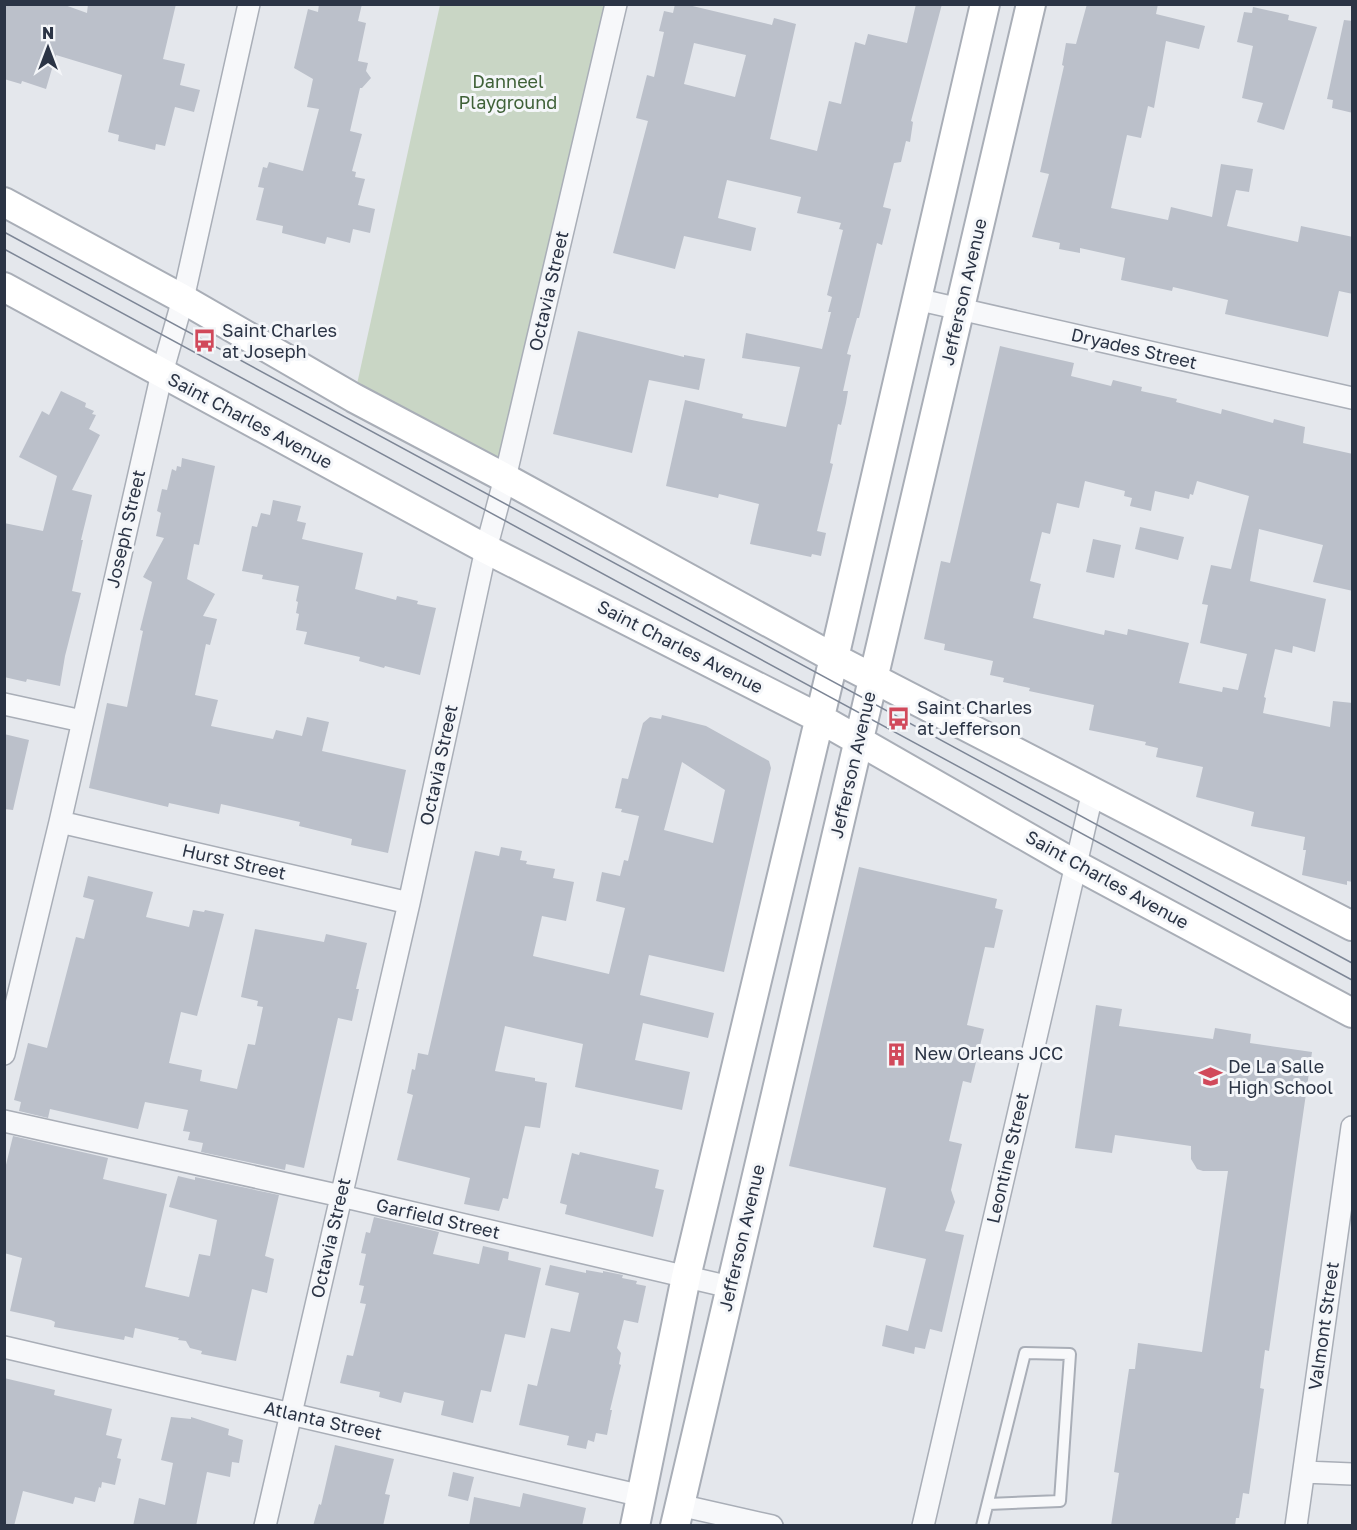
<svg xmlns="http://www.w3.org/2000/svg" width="1357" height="1530" viewBox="0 0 1357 1530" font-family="'Golos Text',sans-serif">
	<rect width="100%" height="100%" fill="#e4e7ec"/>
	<path fill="#c9d6c5" d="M 440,5 L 616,5 L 505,478 L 354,398 Z"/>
	<path fill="#bbc0ca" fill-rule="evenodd" d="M 4,4 L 62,4 L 87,13 L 88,4 L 176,4 L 163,59 L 185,64 L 180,85 L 200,90 L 194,112 L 175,107 L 165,146 L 156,144 L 155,150 L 118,141 L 119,135 L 108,132 L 122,75 L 56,55 L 46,89 L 22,81 L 21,84 L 4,79 Z
		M 319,4 L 362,4 L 358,21 L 366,23 L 358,61 L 368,63 L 366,71 L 371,78 L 362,88 L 360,88 L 350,131 L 362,134 L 352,171 L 356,172 L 355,177 L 365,179 L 358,205 L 375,209 L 370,233 L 353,229 L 350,243 L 327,237 L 325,244 L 282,233 L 283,226 L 256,220 L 264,188 L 258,187 L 263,167 L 267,168 L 269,162 L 303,171 L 319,109 L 307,107 L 313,79 L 294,68 L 308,9 L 318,12 Z
		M 675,4 L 684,4 L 772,25 L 774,18 L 796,24 L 770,139 L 817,151 L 829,101 L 841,104 L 855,42 L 865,45 L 868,34 L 907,43 L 916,4 L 942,4 L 911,121 L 913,122 L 910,142 L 906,141 L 901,162 L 894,163 L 883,207 L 891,209 L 882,245 L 877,243 L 859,318 L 857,318 L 847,354 L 851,355 L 843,391 L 848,391 L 846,403 L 841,425 L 838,424 L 830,463 L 833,464 L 817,531 L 826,533 L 821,556 L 812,554 L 811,557 L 750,544 L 759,504 L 719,494 L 718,498 L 666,486 L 685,400 L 743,414 L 742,418 L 786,427 L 800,367 L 742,358 L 746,333 L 822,349 L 831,312 L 828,312 L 832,297 L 827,295 L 843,230 L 839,229 L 841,223 L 797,213 L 801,197 L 727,180 L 718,218 L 756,228 L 751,251 L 684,236 L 675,269 L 613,253 L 648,121 L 636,118 L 647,75 L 654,77 L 664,32 L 659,31 L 664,11 L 673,13 ZM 694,43 L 746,55 L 735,97 L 684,84 Z
		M 1087,4 L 1158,4 L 1156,14 L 1205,26 L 1199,49 L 1166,41 L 1154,108 L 1148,106 L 1141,138 L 1127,135 L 1111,208 L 1168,220 L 1171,207 L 1212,217 L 1221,164 L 1253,169 L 1249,192 L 1236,190 L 1227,226 L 1298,242 L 1301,226 L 1353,237 L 1353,294 L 1339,291 L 1328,337 L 1225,314 L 1228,300 L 1173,287 L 1172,291 L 1121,280 L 1125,258 L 1080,248 L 1080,253 L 1059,249 L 1060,243 L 1032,237 L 1049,174 L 1040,172 L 1064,66 L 1062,65 L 1066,43 L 1076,44 Z
		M 1253,7 L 1289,15 L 1288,20 L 1292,21 L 1317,27 L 1284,130 L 1257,122 L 1263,103 L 1242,98 L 1253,46 L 1237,42 L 1244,12 L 1252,13 Z
		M 1344,20 L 1353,21 L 1353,113 L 1332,108 L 1333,100 L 1327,99 Z
		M 578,331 L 684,357 L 684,355 L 705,359 L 699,390 L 649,380 L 632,453 L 553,434 Z
		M 1000,346 L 1074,363 L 1071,376 L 1111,386 L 1113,380 L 1142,387 L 1141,391 L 1177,399 L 1176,402 L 1221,414 L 1222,409 L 1273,423 L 1274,419 L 1305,427 L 1303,443 L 1353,454 L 1353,591 L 1313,582 L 1323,545 L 1259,529 L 1250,581 L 1326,599 L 1315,652 L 1293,646 L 1292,653 L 1275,649 L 1264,697 L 1266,698 L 1263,713 L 1330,727 L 1333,701 L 1353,703 L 1353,882 L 1347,881 L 1347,885 L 1302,875 L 1306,850 L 1303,850 L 1305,837 L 1251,826 L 1254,812 L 1196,797 L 1203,767 L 1156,757 L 1158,748 L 1145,745 L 1146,742 L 1089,730 L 1094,705 L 1029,691 L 1030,688 L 1003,682 L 1004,678 L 990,675 L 993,661 L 944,650 L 945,644 L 924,639 L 941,561 L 950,563 ZM 1085,481 L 1125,491 L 1124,496 L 1132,498 L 1130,506 L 1151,511 L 1155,491 L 1189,499 L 1190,494 L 1193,495 L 1197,481 L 1249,496 L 1231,569 L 1211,565 L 1202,604 L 1208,605 L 1200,643 L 1247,654 L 1238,690 L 1223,687 L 1222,692 L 1179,683 L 1189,643 L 1128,629 L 1127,635 L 1105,630 L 1104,635 L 1033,618 L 1041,584 L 1030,581 L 1042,532 L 1050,534 L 1057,503 L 1079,508 Z
		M 61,391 L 86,403 L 85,407 L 94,411 L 92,414 L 96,415 L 89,429 L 100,435 L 72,490 L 92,495 L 81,540 L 83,540 L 72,591 L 81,593 L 65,656 L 60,686 L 27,679 L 26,682 L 4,677 L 4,523 L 43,531 L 57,476 L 19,457 L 42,411 L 49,415 Z
		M 182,458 L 215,466 L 199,545 L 194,544 L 187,579 L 215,594 L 203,616 L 217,619 L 210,645 L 206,644 L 195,695 L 218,700 L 211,726 L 273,739 L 276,730 L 302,736 L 307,717 L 329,722 L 322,751 L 406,770 L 388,853 L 351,845 L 352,839 L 299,826 L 300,822 L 221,804 L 219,814 L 169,803 L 168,807 L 89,788 L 107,703 L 127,707 L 143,631 L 140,630 L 152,582 L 143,577 L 164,538 L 156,536 L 161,513 L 157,511 L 162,489 L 167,490 L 172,469 L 176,471 L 177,466 L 181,467 Z
		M 273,500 L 301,506 L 297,521 L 306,523 L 302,539 L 363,553 L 355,589 L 396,600 L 397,596 L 418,601 L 417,604 L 436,608 L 420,675 L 385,666 L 384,668 L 359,661 L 360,657 L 304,644 L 307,632 L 296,630 L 299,614 L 296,613 L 298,602 L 296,601 L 299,586 L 262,579 L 263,575 L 242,571 L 252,526 L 257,527 L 261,513 L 270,515 Z
		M 1140,527 L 1184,537 L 1178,560 L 1135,549 Z
		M 1093,539 L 1121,545 L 1114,578 L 1086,572 Z
		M 662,715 L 706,726 L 769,761 L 771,768 L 724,972 L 649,955 L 640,995 L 714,1013 L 708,1038 L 643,1023 L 635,1060 L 690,1072 L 682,1110 L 575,1087 L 583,1044 L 505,1026 L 495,1071 L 535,1078 L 535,1081 L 547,1083 L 540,1128 L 525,1126 L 508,1199 L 503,1198 L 499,1211 L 464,1204 L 470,1178 L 397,1160 L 413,1095 L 407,1093 L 412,1069 L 415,1070 L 418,1053 L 428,1055 L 475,851 L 499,856 L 501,847 L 522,851 L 520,860 L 527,861 L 526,864 L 555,869 L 553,878 L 574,882 L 566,921 L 542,916 L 533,956 L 609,974 L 625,908 L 596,901 L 602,872 L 620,876 L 624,860 L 628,861 L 639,816 L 621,812 L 622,809 L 615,808 L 622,778 L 628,779 L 643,723 L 650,717 L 661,719 ZM 682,762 L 725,790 L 713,843 L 664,830 Z
		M 4,734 L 29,740 L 13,810 L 4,809 Z
		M 859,867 L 997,899 L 995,908 L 1003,910 L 994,948 L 985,947 L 967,1025 L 984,1029 L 971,1083 L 963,1081 L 949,1141 L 962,1144 L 951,1190 L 955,1202 L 945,1231 L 964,1235 L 942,1332 L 930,1329 L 925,1349 L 915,1347 L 914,1354 L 882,1346 L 886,1325 L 908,1331 L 926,1259 L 873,1247 L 886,1188 L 789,1166 Z
		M 88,876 L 153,892 L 146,917 L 189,927 L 193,910 L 204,912 L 205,910 L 224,914 L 197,1016 L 181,1012 L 169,1063 L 202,1070 L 200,1081 L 237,1089 L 248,1044 L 255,1045 L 263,1007 L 257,1006 L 258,1001 L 241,997 L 255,929 L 324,942 L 326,934 L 367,943 L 356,989 L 359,989 L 352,1021 L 338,1018 L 304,1168 L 286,1164 L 285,1170 L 201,1152 L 203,1143 L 188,1140 L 190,1132 L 183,1131 L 188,1110 L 145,1102 L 138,1129 L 50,1109 L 48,1118 L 19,1111 L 21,1102 L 14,1100 L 28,1043 L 47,1048 L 76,937 L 84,939 L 94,900 L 83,897 Z
		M 1096,1005 L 1122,1009 L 1119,1026 L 1213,1039 L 1215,1028 L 1251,1034 L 1250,1043 L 1312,1052 L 1269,1351 L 1265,1350 L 1260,1388 L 1264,1389 L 1249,1494 L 1243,1493 L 1239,1518 L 1236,1518 L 1235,1526 L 1111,1526 L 1119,1473 L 1114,1472 L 1129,1369 L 1135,1369 L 1138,1343 L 1202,1352 L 1228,1171 L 1203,1171 L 1197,1169 L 1191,1159 L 1191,1146 L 1115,1135 L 1112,1153 L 1075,1148 Z
		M 13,1136 L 108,1158 L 103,1179 L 167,1194 L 145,1287 L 189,1297 L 199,1254 L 210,1256 L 217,1220 L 169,1207 L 178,1176 L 195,1180 L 195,1177 L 279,1195 L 265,1256 L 274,1259 L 267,1293 L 252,1289 L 236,1361 L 201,1354 L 202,1351 L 190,1348 L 186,1341 L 178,1340 L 179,1338 L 135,1328 L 133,1338 L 125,1336 L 124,1340 L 54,1327 L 55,1322 L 51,1320 L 10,1311 L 22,1258 L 4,1253 L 4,1173 Z
		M 580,1152 L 659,1170 L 655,1188 L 664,1190 L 653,1237 L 565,1214 L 567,1205 L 560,1203 L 572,1153 L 579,1155 Z
		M 374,1217 L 439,1232 L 433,1254 L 479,1264 L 483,1246 L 509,1252 L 508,1260 L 541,1268 L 525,1338 L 505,1334 L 491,1392 L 481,1390 L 473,1423 L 441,1415 L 444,1401 L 404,1392 L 401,1403 L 379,1397 L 380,1392 L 340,1383 L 347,1355 L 353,1356 L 366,1304 L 360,1303 L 364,1286 L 359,1285 L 366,1254 L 361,1253 L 366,1232 L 370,1233 Z
		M 550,1265 L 586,1273 L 586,1270 L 603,1273 L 603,1271 L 623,1275 L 622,1278 L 637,1281 L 636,1284 L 646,1286 L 638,1323 L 624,1320 L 617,1348 L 621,1353 L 619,1364 L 621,1365 L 610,1410 L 612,1410 L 607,1435 L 596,1433 L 594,1442 L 588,1440 L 586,1449 L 567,1445 L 569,1436 L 519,1425 L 528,1384 L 537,1386 L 551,1328 L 570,1332 L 579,1293 L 545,1285 Z
		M 4,1378 L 55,1390 L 54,1395 L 112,1409 L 106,1435 L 122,1439 L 117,1458 L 121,1459 L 115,1485 L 102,1482 L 101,1488 L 99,1487 L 95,1502 L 75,1497 L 73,1504 L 23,1491 L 14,1526 L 4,1526 Z
		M 171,1417 L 191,1419 L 191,1417 L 229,1429 L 228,1435 L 243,1440 L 239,1463 L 232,1462 L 230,1477 L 207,1472 L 196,1526 L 133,1526 L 139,1498 L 165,1505 L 173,1463 L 161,1460 Z
		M 335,1445 L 394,1459 L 385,1494 L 390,1495 L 383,1526 L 313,1526 L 319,1504 L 321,1505 Z
		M 453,1472 L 474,1477 L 468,1501 L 448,1496 Z
		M 523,1493 L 586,1508 L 582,1526 L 469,1526 L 474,1497 L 520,1507 Z"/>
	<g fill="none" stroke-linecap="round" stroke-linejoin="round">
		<defs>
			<path id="lane" d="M 982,1526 L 1025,1353 L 1070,1354 L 1060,1501 L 988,1504"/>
			<path id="street" d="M 916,299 L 1352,398
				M 4,704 L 82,721
				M 60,822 L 409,903
				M 4,1054 L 60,822 L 162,373 L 183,299 L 249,4
				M 4,1121 L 341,1196 L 730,1287
				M 4,1347 L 642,1496
				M 1304,1472 L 1352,1474
				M 679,1505 L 772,1526
				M 265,1526 L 409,903 L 486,549 L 505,478 L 616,4
				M 923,1526 L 1093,791
				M 1296,1526 L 1352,1127"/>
			<path id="secondary" d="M 4,202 L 183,299 L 354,398 L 505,478 L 834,658 L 1352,926
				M 4,287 L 486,549 L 819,718 L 1076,865 L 1352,1013
				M 635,1526 L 686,1277 L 834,658 L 985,4
				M 675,1526 L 1031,4"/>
		</defs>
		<use href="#lane" stroke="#a9aeb7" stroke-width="14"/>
		<use href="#street" stroke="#a9aeb7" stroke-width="24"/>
		<use href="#secondary" stroke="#a9aeb7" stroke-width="32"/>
		<use href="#lane" stroke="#f7f8fa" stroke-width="10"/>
		<use href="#street" stroke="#f7f8fa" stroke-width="21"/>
		<use href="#secondary" stroke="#fff" stroke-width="28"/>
		<path stroke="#7d8696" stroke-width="1.5" d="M 4,232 L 1352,963
			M 4,249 L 1352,980"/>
	</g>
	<defs>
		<symbol id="bus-bare" viewBox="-9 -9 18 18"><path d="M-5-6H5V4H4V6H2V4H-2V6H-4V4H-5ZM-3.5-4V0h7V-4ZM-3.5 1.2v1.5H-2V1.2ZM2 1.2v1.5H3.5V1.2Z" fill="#d1495b" stroke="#f4f6f9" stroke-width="2.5" paint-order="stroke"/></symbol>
		<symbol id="building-bare" viewBox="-9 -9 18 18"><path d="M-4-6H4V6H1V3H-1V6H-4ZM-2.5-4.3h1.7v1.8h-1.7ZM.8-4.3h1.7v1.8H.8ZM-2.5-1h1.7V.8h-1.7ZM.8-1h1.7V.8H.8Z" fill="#d1495b" stroke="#f4f6f9" stroke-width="2.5" paint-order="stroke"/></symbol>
		<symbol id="school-bare" viewBox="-9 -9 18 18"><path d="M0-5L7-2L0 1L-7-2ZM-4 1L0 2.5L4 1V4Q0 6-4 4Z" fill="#d1495b" stroke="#f4f6f9" stroke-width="2.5" paint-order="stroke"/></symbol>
	</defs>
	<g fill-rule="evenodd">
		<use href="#bus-bare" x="188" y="324" width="33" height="33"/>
		<use href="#bus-bare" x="882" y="702" width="33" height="33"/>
		<use href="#building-bare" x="880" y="1038" width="33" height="33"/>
		<use href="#school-bare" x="1194" y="1060" width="33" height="33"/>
	</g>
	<g text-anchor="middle" stroke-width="6" stroke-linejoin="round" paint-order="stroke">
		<g font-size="18" fill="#3f6138" stroke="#f4f6f9">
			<text x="508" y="88">Danneel<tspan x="508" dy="21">Playground</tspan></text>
		</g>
		<g font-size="18" fill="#2b3445" stroke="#f4f6f9">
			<text transform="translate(549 291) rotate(-77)" y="6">Octavia Street</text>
			<text transform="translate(964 292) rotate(-77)" y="6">Jefferson Avenue</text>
			<text transform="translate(1134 349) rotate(13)" y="6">Dryades Street</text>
			<text transform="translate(250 421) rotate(28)" y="6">Saint Charles Avenue</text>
			<text transform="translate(126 529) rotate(-77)" y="6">Joseph Street</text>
			<text transform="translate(680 647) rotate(27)" y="6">Saint Charles Avenue</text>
			<text transform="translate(439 765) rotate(-78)" y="6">Octavia Street</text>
			<text transform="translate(853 765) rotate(-77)" y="6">Jefferson Avenue</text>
			<text transform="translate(234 862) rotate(13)" y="6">Hurst Street</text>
			<text transform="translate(1107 880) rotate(29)" y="6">Saint Charles Avenue</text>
			<text transform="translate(1008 1158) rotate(-77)" y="6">Leontine Street</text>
			<text transform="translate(438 1219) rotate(13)" y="6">Garfield Street</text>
			<text transform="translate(331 1238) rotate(-77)" y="6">Octavia Street</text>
			<text transform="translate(742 1238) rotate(-77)" y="6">Jefferson Avenue</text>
			<text transform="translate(1324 1326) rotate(-82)" y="6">Valmont Street</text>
			<text transform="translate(323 1421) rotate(13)" y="6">Atlanta Street</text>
		</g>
		<g font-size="18" fill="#2b3445" stroke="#f4f6f9" text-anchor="start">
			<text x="222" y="337">Saint Charles<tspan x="222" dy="21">at Joseph</tspan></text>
			<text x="917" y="714">Saint Charles<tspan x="917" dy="21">at Jefferson</tspan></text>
			<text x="914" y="1060">New Orleans JCC</text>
			<text x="1228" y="1073">De La Salle<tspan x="1228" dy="21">High School</tspan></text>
		</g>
	</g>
	<rect width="1357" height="1530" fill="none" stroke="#2b3445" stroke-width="12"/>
	<g transform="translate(48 48)" stroke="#f4f6f9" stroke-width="4.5" paint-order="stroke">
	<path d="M0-4.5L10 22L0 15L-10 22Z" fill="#2b3445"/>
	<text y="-9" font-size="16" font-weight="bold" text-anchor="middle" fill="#2b3445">N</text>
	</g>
</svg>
